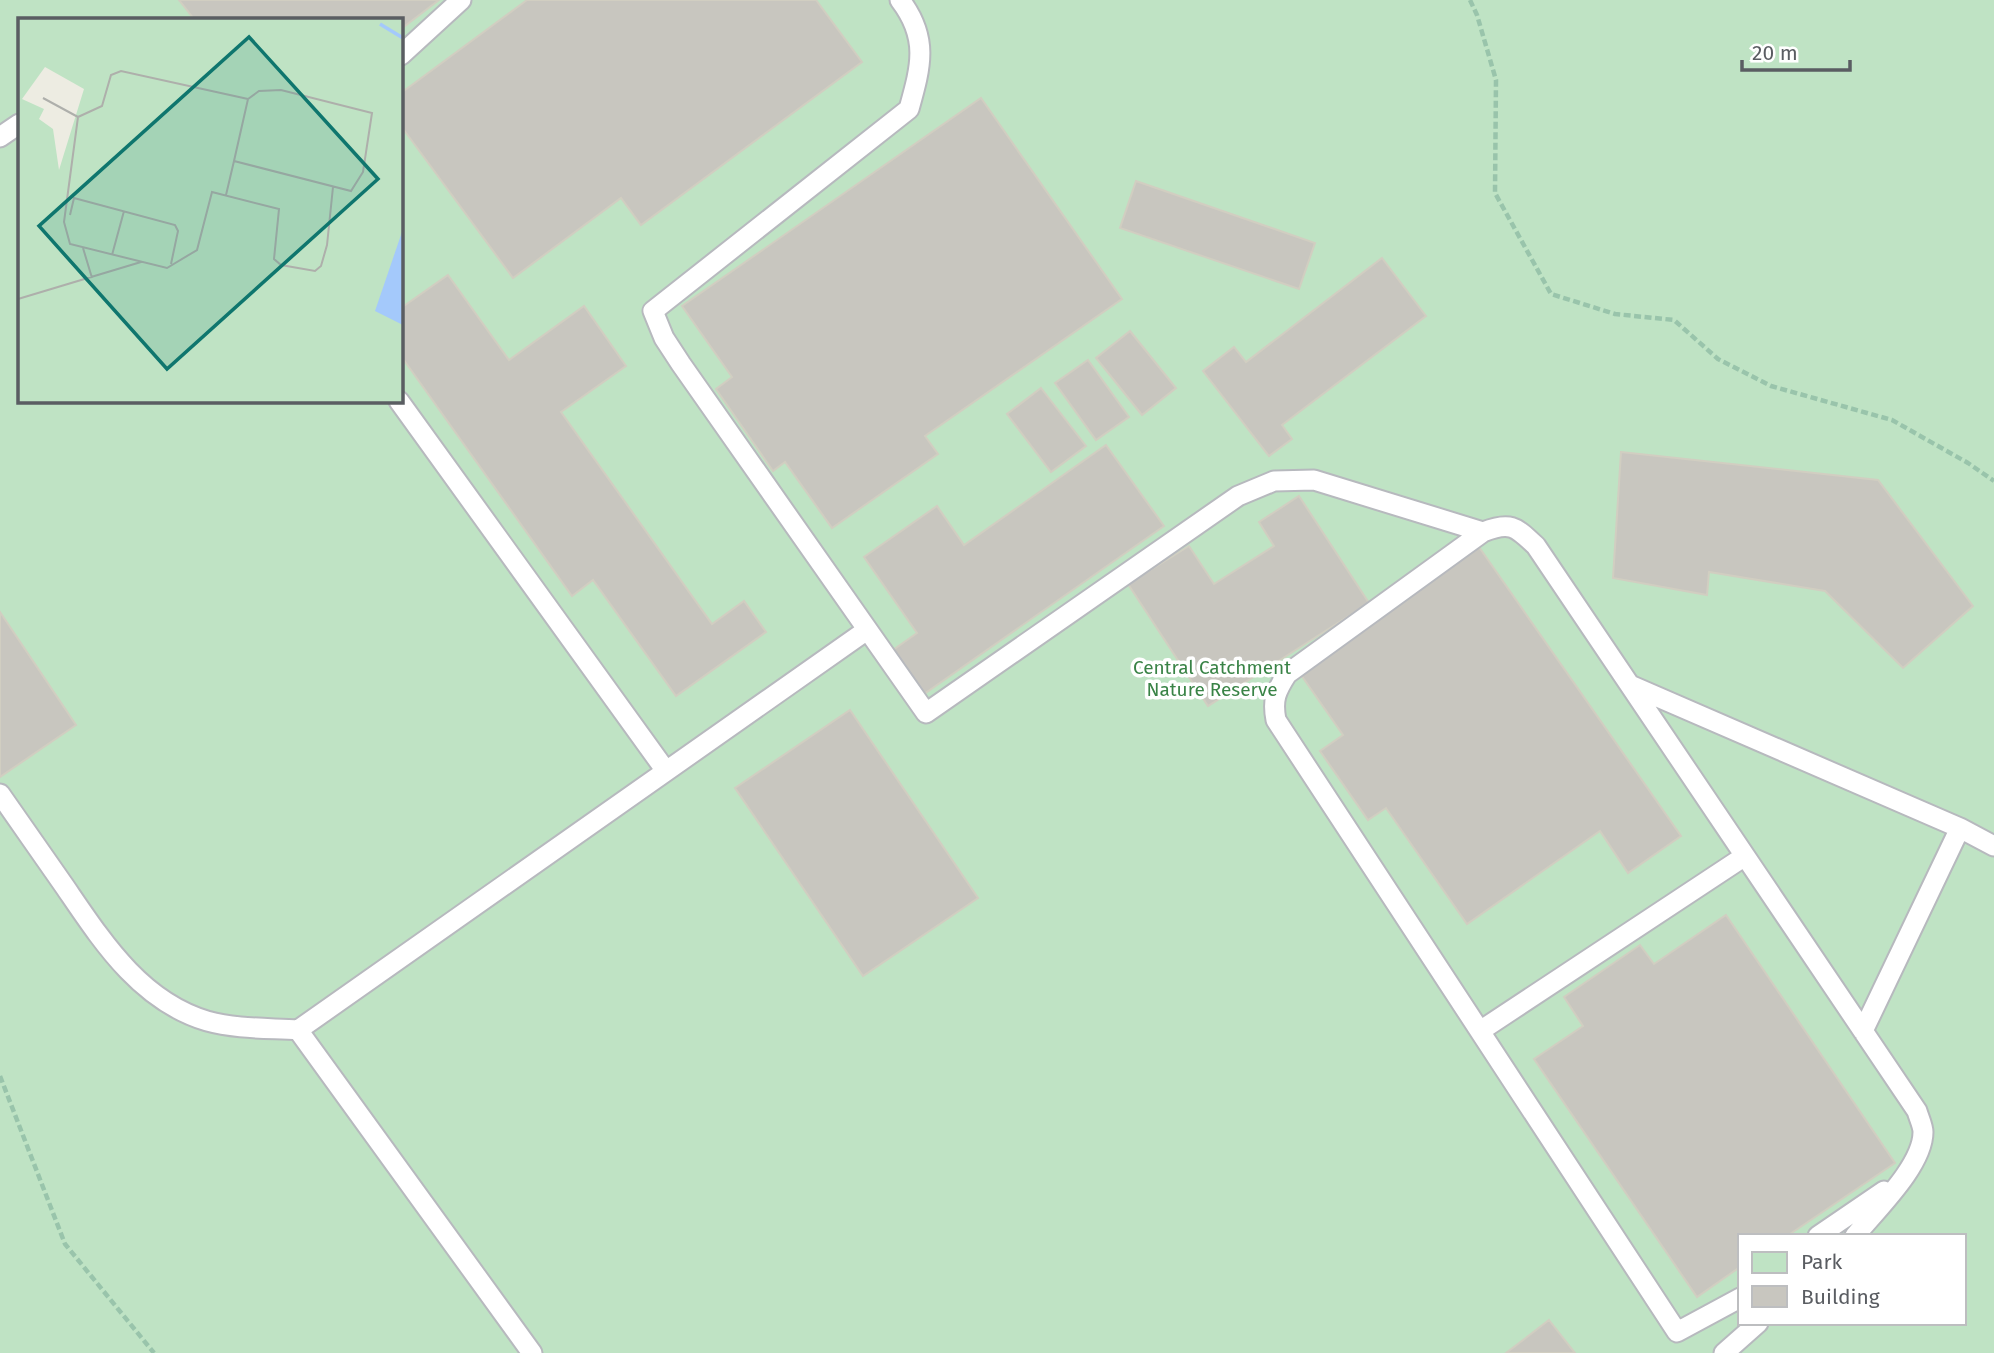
<svg xmlns="http://www.w3.org/2000/svg" width="1994" height="1353" viewBox="0 0 1994 1353" font-family="'Fira Sans',sans-serif">
	<rect width="100%" height="100%" fill="#edece2"/>
	<path fill="#bfe3c4" fill-rule="evenodd" d="M 0,0 L 1994,0 L 1994,1353 L 0,1353 ZM 19,19 L 401,19 L 401,401 L 19,401 ZM 1740,1236 L 1964,1236 L 1964,1323 L 1740,1323 Z"/>
	<path fill="#c8c6bf" stroke="#d1cec1" stroke-width="2" d="M 179,0 L 439,0 L 401,29 L 401,19 L 194,19 Z
		M 527,0 L 816,0 L 862,62 L 641,225 L 621,198 L 513,278 L 401,126 L 401,93 Z
		M 981,98 L 1122,299 L 925,436 L 938,454 L 832,528 L 785,462 L 773,471 L 716,389 L 732,377 L 682,306 Z
		M 1136,181 L 1315,243 L 1299,289 L 1120,228 Z
		M 1382,258 L 1426,316 L 1282,425 L 1292,439 L 1269,456 L 1203,371 L 1234,347 L 1246,362 Z
		M 448,275 L 509,360 L 584,306 L 626,366 L 561,412 L 712,624 L 744,601 L 766,632 L 676,696 L 593,580 L 572,596 L 401,356 L 401,308 Z
		M 1130,331 L 1176,388 L 1142,415 L 1096,358 Z
		M 1088,360 L 1129,417 L 1096,440 L 1055,383 Z
		M 1041,388 L 1086,446 L 1051,472 L 1007,414 Z
		M 1106,445 L 1164,526 L 924,694 L 893,650 L 917,633 L 864,557 L 937,506 L 964,545 Z
		M 1621,452 L 1878,480 L 1973,606 L 1903,668 L 1825,591 L 1709,572 L 1707,595 L 1613,578 Z
		M 1299,496 L 1369,603 L 1208,706 L 1128,584 L 1189,546 L 1214,584 L 1274,546 L 1259,522 Z
		M 1479,547 L 1681,836 L 1628,873 L 1600,831 L 1467,924 L 1386,808 L 1368,820 L 1320,751 L 1343,735 L 1299,672 Z
		M 0,612 L 76,725 L 0,777 Z
		M 850,710 L 978,898 L 863,976 L 735,788 Z
		M 1726,915 L 1895,1163 L 1787,1236 L 1740,1236 L 1740,1267 L 1697,1297 L 1534,1059 L 1583,1026 L 1564,997 L 1640,945 L 1654,964 Z
		M 1549,1320 L 1575,1353 L 1506,1353 Z"/>
	<g fill="none" stroke-linecap="round" stroke-linejoin="round">
		<defs>
			<path id="lane" d="M 900,0 C 929,38 921,66 909,109 L 653,311 L 664,338 L 681,364 L 926,713 L 1238,496 L 1274,481 L 1314,480 L 1483,532
				M 401,55 L 461,0
				M 0,137 L 19,124
				M 399,401 L 666,771
				M 1630,685 L 1960,828 L 1994,846
				M 0,794 C 22,825 43,856 65,887 C 102,941 140,1001 207,1021 C 236,1029 267,1028 298,1030 L 867,630
				M 298,1030 L 532,1353
				M 1480,1031 L 1745,856
				M 1863,1031 L 1960,828
				M 1818,1236 L 1884,1191
				M 1740,1298 L 1677,1332 L 1276,720 C 1272,700 1276,691 1287,674 L 1483,532 C 1511,521 1516,527 1536,546 L 1917,1111 C 1919,1118 1923,1126 1923,1132 C 1923,1166 1875,1211 1855,1236
				M 1724,1353 L 1758,1323"/>
		</defs>
		<use href="#lane" stroke="#b7b9be" stroke-width="23"/>
		<path stroke="#99c4ab" stroke-width="4.5" stroke-dasharray="7 3.5" stroke-linecap="butt" d="M 1470,0 L 1477,15 L 1496,80 L 1495,193 L 1551,294 L 1615,314 L 1674,320 L 1718,359 L 1771,386 L 1892,420 L 1968,463 L 1994,481
			M 0,1076 L 65,1244 L 154,1353"/>
		<use href="#lane" stroke="#fff" stroke-width="19"/>
	</g>
	<g text-anchor="middle" stroke-width="7" stroke-linejoin="round" paint-order="stroke">
		<g font-size="19" fill="#398346" stroke="#fff">
			<text x="1212" y="674">Central Catchment<tspan x="1212" dy="22">Nature Reserve</tspan></text>
		</g>
	</g>
	<g transform="translate(18 18)">
		<rect width="385" height="385" fill="#edece2"/>
		<path d="M 0,1 L 385,1 L 385,384 L 0,384 ZM 27,49 L 66,71 L 41,152 L 35,111 L 21,101 L 26,91 L 4,81 Z" fill="#bfe3c4" fill-rule="evenodd"/>
		<path d="M 385,211 L 385,307 L 357,293 Z" fill="#a4c9fb"/>
		<path fill="none" stroke="#a4c9fb" stroke-width="3.5" d="M 362,6 L 385,20"/>
		<path fill="none" stroke="#aeafab" stroke-width="2" d="M 25,80 L 60,99M 60,99 L 46,204 L 52,226 L 149,250 L 179,232 L 194,174 L 261,191 L 256,241 L 263,247 L 297,253 L 303,248 L 309,227 L 315,169M 60,99 L 84,88 L 93,57 L 103,53 L 230,81M 208,177 L 216,143 L 230,81 L 241,73 L 263,72 L 354,95 L 345,154 L 333,173 L 216,143M 52,197 L 56,180 L 157,207 L 160,213 L 153,246M 65,230 L 74,260M 94,237 L 106,193M 0,281 L 123,244"/>
		<path fill="#0f766e" fill-opacity="0.15" stroke="#0f766e" stroke-width="3.5" d="M 231,19 L 360,161 L 149,351 L 21,208 Z"/>
		<rect width="385" height="385" fill="none" stroke="#5a5d62" stroke-width="3.5"/>
	</g>
	<rect x="1738" y="1234" width="228" height="91" fill="#ffffff" stroke="#bdbec0" stroke-width="2"/>
	<rect x="1752" y="1252" width="35" height="21" fill="#bfe3c4" stroke="#bdbec0" stroke-width="2"/>
	<text x="1801" y="1269" font-size="21" fill="#5a5d62">Park</text>
	<rect x="1752" y="1286" width="35" height="21" fill="#c8c6bf" stroke="#bdbec0" stroke-width="2"/>
	<text x="1801" y="1304" font-size="21" fill="#5a5d62">Building</text>
	<path d="M1742 60v10h108v-10" fill="none" stroke="#5a5d62" stroke-width="3.5"/>
	<text x="1752" y="60" font-size="21" fill="#5a5d62" stroke="#ffffff" stroke-width="5" paint-order="stroke">20 m</text>
</svg>
